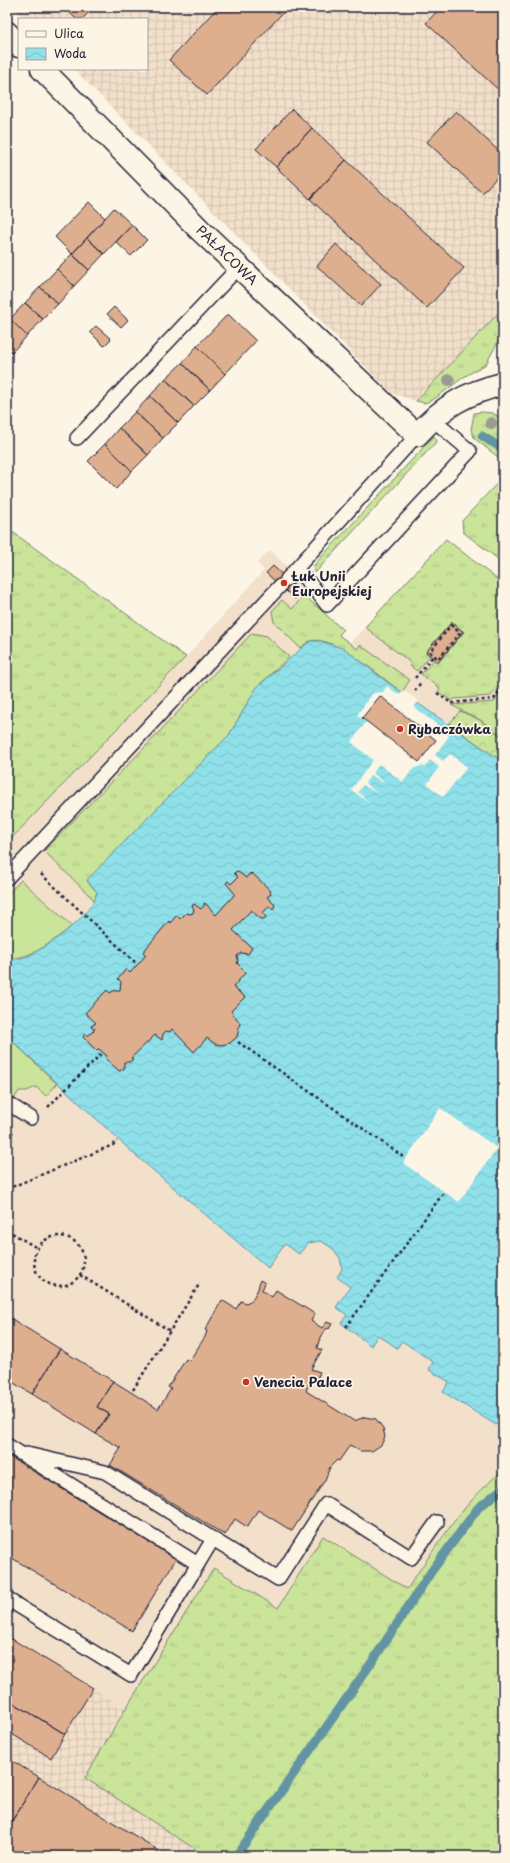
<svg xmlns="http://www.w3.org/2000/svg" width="510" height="1863" viewBox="0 0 510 1863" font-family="'Playpen Sans',sans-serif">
	<defs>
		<pattern id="industrial-grid" width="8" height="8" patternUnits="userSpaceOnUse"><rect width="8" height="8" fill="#f3e0cb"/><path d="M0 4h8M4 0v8" fill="none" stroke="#d0c0af"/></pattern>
		<pattern id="grass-tufts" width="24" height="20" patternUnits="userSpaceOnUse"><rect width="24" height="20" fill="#cae49a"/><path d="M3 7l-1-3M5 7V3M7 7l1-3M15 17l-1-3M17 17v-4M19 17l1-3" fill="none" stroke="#adc386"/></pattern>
		<pattern id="forest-crowns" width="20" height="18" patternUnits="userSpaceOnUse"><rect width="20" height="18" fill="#cae49a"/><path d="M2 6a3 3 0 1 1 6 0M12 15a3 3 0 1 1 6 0" fill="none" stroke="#adc386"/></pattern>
		<pattern id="water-waves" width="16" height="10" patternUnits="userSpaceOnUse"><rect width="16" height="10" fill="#8fe0e9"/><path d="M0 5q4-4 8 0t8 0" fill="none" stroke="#7bc0c9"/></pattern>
	</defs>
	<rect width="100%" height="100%" fill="#fcf5e5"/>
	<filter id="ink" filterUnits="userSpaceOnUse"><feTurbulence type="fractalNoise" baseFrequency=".025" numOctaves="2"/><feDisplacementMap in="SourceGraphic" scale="8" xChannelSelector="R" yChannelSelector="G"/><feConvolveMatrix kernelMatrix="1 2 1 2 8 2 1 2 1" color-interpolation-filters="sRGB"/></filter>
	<g filter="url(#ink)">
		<path fill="#f3e0cb" d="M 446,539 L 503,584 L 503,737 L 480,720 L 460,711 L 449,724 L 387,682 L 345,649 L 96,898 L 75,923 L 50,944 L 7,959 L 7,843 L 186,657 L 264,570 L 257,563 L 270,550 L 310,589 L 305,595 L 343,630 L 339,635 L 349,644 Z
			M 7,1036 L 134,1154 L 267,1268 L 285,1243 L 299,1254 L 308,1243 L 321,1241 L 332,1248 L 340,1258 L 342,1269 L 337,1277 L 350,1287 L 336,1307 L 347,1315 L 341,1323 L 371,1346 L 378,1335 L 397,1347 L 402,1341 L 433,1362 L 429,1370 L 449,1382 L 443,1392 L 496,1425 L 503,1432 L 503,1470 L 482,1487 L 443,1534 L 407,1589 L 323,1536 L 278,1608 L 214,1568 L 126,1708 L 7,1636 Z"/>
		<path fill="url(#industrial-grid)" d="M 13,7 L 503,7 L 503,308 L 416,401 L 391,393 L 74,69 L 147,69 L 147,19 L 25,19 Z
			M 7,1636 L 126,1708 L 85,1778 L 206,1856 L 7,1856 Z"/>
		<path fill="url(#grass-tufts)" stroke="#76836a" d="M 503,308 L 503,332 L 486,364 L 464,377 L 434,399 L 425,403 L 416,401 Z
			M 482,412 L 492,413 L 503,419 L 503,461 L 475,439 L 471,430 L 474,413 Z
			M 434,436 L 437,441 L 315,573 L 313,566 Z
			M 503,477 L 503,563 L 463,532 L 462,521 Z
			M 7,528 L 186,657 L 7,843 Z
			M 446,539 L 503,584 L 503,679 L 491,696 L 453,699 L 452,701 L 438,692 L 440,688 L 421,674 L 434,660 L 438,663 L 464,632 L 452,622 L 426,652 L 430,656 L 417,671 L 410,666 L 411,663 L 365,627 Z
			M 304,595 L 343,630 L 339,635 L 357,649 L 360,645 L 410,680 L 402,692 C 382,679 335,634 310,641 C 307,642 303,646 300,648 L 274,622 L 272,611 L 282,600 L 292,609 Z
			M 252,633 L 267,636 L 289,657 L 257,687 L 229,735 L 87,881 L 97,892 L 94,900 L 44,851 L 148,744 Z
			M 503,689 L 503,737 L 480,720 L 451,705 L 494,702 Z
			M 503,1470 L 503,1856 L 206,1856 L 85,1778 L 126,1708 L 214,1568 L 278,1608 L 323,1536 L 407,1589 C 436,1546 462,1504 503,1470 Z"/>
		<path fill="url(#forest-crowns)" stroke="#76836a" d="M 460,711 L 480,720 L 503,737 L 503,762 L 449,724 Z"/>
		<path fill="#cae49a" stroke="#76836a" d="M 21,880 L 72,926 C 52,942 33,958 7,959 L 7,895 Z
			M 7,1036 L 57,1084 L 46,1096 L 36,1087 L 27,1091 L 19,1091 L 14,1099 L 7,1095 Z"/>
		<path fill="url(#water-waves)" stroke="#6394a3" d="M 310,641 L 321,641 L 345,649 L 387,682 L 503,762 L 503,1419 L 496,1425 L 443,1392 L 449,1382 L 429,1370 L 433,1362 L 402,1341 L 397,1348 L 378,1335 L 371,1346 L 341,1323 L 347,1315 L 336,1307 L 350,1287 L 337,1277 L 342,1269 L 340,1258 L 332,1248 L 321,1241 L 308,1243 L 299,1254 L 285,1244 L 268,1268 L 134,1154 L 7,1036 L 7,959 C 12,959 18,959 22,958 C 44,951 93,915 97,892 L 87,880 L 229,735 L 257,687 Z"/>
		<path fill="#fcf5e5" d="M 387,686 L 399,695 L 403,690 L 419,701 L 414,707 L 444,730 L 449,736 L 435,755 L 443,761 L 450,754 L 467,767 L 443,797 L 427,784 L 439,767 L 430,760 L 425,767 L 422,766 L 414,768 L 403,782 L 379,764 L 373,773 L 384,782 L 385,784 L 371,775 L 365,783 L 378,794 L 363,785 L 358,792 L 371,804 L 351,790 L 373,760 L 351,742 L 366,722 L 357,715 L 373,693 L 383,692 Z
			M 440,1108 L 497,1148 L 459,1202 L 403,1163 Z"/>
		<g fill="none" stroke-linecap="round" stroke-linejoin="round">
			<path stroke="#6394a3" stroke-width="9" d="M 482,436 L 503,449
				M 236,1856 L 372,1662 L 431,1572 L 478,1508 L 503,1488"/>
		</g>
		<path fill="#deaf8f" stroke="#22223b" d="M 49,7 L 59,7 L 54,12 Z
			M 64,7 L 94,7 L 82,19 L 76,19 Z
			M 218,7 L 288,7 L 207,95 L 169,60 Z
			M 441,7 L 503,7 L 503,94 L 426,23 Z
			M 292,109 L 312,128 L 276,167 L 256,149 Z
			M 456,111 L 503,155 L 503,171 L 482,193 L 427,142 Z
			M 312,128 L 346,160 L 310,199 L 276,167 Z
			M 346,160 L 464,268 L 427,308 L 310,199 Z
			M 89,202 L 105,218 L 72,254 L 55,237 Z
			M 114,208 L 132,225 L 104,254 L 87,238 Z
			M 132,225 L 147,240 L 131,256 L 116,242 Z
			M 87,238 L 104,254 L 89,270 L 72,254 Z
			M 336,244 L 381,284 L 361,306 L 317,266 Z
			M 72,254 L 89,270 L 74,286 L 57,269 Z
			M 57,269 L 74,286 L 58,304 L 40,287 Z
			M 40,287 L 58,304 L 43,319 L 25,303 Z
			M 25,303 L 43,319 L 27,336 L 10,319 Z
			M 114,307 L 128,320 L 121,327 L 107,314 Z
			M 228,314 L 256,341 L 225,374 L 197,346 Z
			M 10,319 L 27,336 L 12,352 L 7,348 L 7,323 Z
			M 96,326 L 111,339 L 104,346 L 90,332 Z
			M 197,346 L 225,374 L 210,390 L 182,363 Z
			M 7,348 L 12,352 L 7,357 Z
			M 182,363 L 210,390 L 194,406 L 165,379 Z
			M 165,379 L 194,406 L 178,423 L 150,396 Z
			M 150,396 L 178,423 L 163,438 L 135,412 Z
			M 135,412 L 163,438 L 148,455 L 119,428 Z
			M 119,428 L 148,455 L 132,471 L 105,444 Z
			M 105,444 L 132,471 L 116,489 L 88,461 Z
			M 273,566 L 301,592 L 295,599 L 266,573 Z
			M 452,622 L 463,632 L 438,662 L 426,652 Z
			M 380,696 L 436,740 L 419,762 L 362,718 Z
			M 237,871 L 246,878 L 250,873 L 251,875 L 252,873 L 270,890 L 271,894 L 267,897 L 275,905 L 273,910 L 269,906 L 263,913 L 266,917 L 264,919 L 261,919 L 251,910 L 233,930 L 252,948 L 248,954 L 241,953 L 237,956 L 238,961 L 237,963 L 246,972 L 233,987 L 245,997 L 231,1011 L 240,1023 L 237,1037 L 230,1043 L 222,1045 L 215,1044 L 207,1038 L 194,1052 L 172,1029 L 170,1032 L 166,1031 L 163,1034 L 162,1040 L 155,1035 L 131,1058 L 133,1059 L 130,1062 L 124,1062 L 124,1069 L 119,1071 L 106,1059 L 107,1056 L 99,1049 L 96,1050 L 83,1037 L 85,1033 L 88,1036 L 95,1029 L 91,1026 L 96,1023 L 85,1013 L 107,990 L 110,993 L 113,991 L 120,990 L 121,982 L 118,979 L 126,969 L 130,973 L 146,955 L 143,952 L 169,921 L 170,923 L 177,915 L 180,919 L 186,913 L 190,914 L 193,913 L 194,909 L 192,906 L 194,904 L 201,909 L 204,906 L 204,903 L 206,904 L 216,915 L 235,894 L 226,883 L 228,881 L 231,884 L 238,877 L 234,873 Z
			M 260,1280 L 265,1283 L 262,1290 L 272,1297 L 276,1290 L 315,1314 L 311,1321 L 322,1328 L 327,1322 L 332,1324 L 329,1329 L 328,1328 L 325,1330 L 319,1341 L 317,1348 L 322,1350 L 311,1369 L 320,1372 L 318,1377 L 312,1378 L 306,1391 L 354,1421 L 365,1417 L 376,1419 L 383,1428 L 385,1437 L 381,1445 L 372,1451 L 360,1451 L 350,1445 L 339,1461 L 337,1460 L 330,1467 L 325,1480 L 292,1531 L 258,1510 L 247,1527 L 235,1519 L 225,1535 L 110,1465 L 121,1448 L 96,1434 L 109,1414 L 97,1407 L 113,1381 L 158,1409 L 171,1389 L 168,1387 L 186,1359 L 189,1361 L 205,1337 L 207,1331 L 205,1330 L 222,1300 L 236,1309 L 241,1301 L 246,1303 L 252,1300 L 258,1289 Z
			M 7,1316 L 60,1349 L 32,1394 L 7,1379 Z
			M 60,1349 L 113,1381 L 97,1407 L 109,1414 L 96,1434 L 32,1394 Z
			M 7,1455 L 176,1559 L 132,1631 L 7,1555 Z
			M 7,1636 L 93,1688 L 65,1734 L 7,1699 Z
			M 7,1699 L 65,1734 L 51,1758 L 7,1731 Z
			M 7,1758 L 39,1777 L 7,1829 Z
			M 39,1777 L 168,1856 L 14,1856 L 7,1852 L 7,1829 Z"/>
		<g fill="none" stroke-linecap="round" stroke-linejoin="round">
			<defs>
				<path id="service" d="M 77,438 L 239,267
					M 296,569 L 314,588 L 327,605 L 470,451 L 432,419
					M 287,579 L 417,435
					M 7,878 L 280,586
					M 7,1103 L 31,1118
					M 7,1445 L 198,1564 L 131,1675 L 7,1599
					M 27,1454 L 105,1472 L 213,1539
					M 198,1564 L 213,1539 L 278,1579 L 326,1504 L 411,1558 L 437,1522"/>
				<path id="minor" d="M 7,33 L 19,46
					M 42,69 L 200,230 L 417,435 C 443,406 466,393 503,384"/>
			</defs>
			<use href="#service" stroke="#22223b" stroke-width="16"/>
			<use href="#minor" stroke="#22223b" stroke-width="25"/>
			<path stroke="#22223b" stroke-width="2.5" stroke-dasharray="3 3" stroke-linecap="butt" d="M 451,625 L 460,633 L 438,659 L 430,652 Z
				M 415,678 L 434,655
				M 415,691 L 421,682
				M 437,693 L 451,703 L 494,699 L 503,685
				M 41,874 L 137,964
				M 238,1042 L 405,1158
				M 48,1107 L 103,1052
				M 7,1137 L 13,1132
				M 7,1189 L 113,1145 L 117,1141
				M 7,1230 L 37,1248
				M34 1261a25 25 0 1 1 50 0a25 25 0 1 1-50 0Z
				M 80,1275 L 170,1331
				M 346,1327 L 444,1192
				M 133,1390 L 200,1283"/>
			<use href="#service" stroke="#fcf5e5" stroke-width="13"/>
			<use href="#minor" stroke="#fcf5e5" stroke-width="22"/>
		</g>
		<g fill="#9b9b95">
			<circle cx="449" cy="380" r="6"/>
			<circle cx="491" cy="423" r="6"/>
		</g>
	</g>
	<g fill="#c8321e" stroke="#fcf5e5" stroke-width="1.5">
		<circle cx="284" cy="583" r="4"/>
		<circle cx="400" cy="729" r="4"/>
		<circle cx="246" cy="1382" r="4"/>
	</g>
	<g text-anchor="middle" stroke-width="3.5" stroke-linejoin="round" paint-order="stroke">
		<g font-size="13" fill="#22223b" stroke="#fcf5e5">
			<text transform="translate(227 255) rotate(44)" y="5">PAŁACOWA</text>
		</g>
		<g font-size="13" font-weight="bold" fill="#22223b" stroke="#fcf5e5" text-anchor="start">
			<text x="292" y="581">Łuk Unii<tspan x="292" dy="15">Europejskiej</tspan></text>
			<text x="408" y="734">Rybaczówka</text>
			<text x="254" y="1387">Venecia Palace</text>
		</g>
	</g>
	<rect width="510" height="1863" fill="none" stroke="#fcf5e5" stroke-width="24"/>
	<rect x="12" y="12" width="486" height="1839" fill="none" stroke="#22223b" stroke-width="1.5" filter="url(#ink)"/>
	<rect x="18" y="18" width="130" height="52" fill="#fcf5e5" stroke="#a5a1a1"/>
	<rect x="26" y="31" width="20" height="6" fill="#fcf5e5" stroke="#a5a1a1"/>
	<text x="54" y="38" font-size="12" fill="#22223b">Ulica</text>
	<rect x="26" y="48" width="20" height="12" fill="url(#water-waves)" stroke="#a5a1a1"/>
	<text x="54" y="58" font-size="12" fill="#22223b">Woda</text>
</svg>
